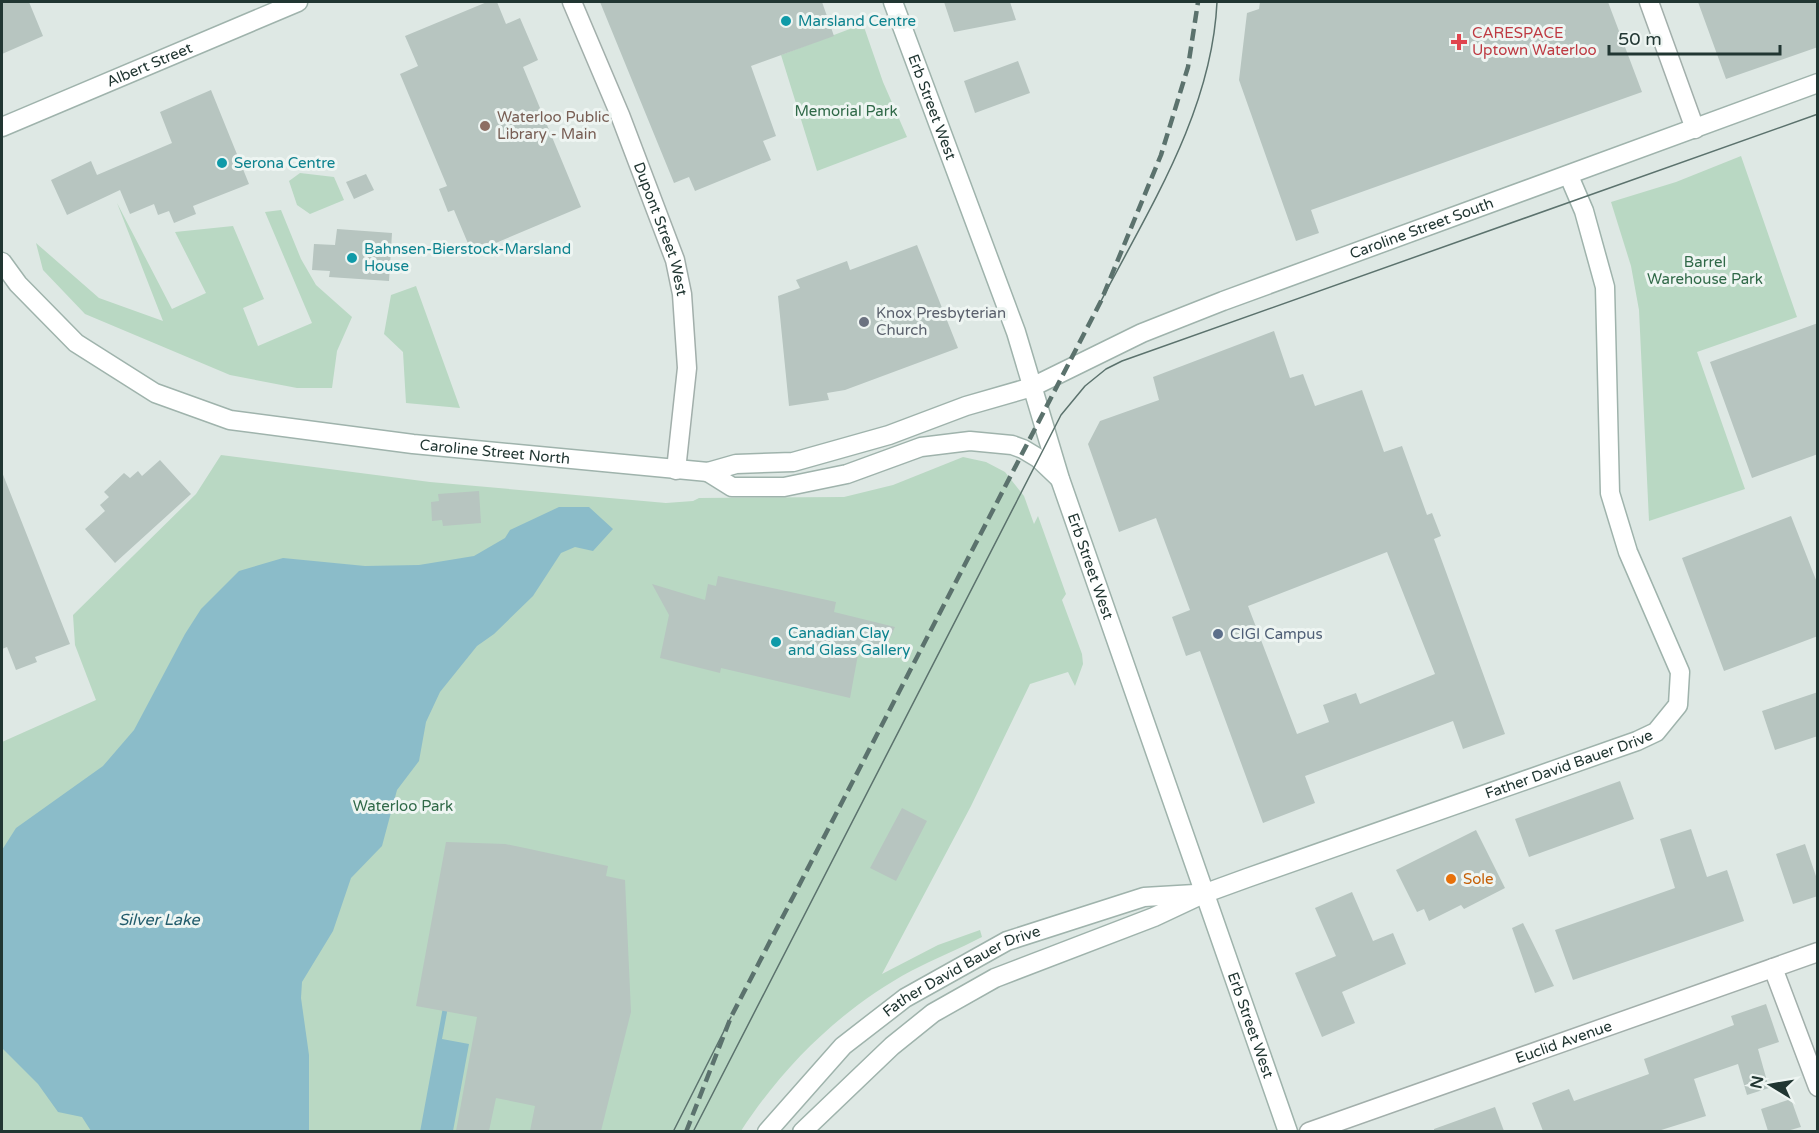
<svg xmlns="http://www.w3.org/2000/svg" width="1819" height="1133" viewBox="0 0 1819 1133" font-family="'Varela Round',sans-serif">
	<rect width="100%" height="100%" fill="#dee8e4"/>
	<path fill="#b9d8c3" d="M 863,24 L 883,82 L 907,137 L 817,171 L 781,55 Z
		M 1741,156 L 1797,317 L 1697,352 L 1745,489 L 1649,521 L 1639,310 L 1631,266 L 1611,202 L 1676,182 Z
		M 300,173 L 334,177 L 344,200 L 310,214 L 297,205 L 289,181 Z
		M 117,203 L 172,309 L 206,293 L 175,232 L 233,226 L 264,299 L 243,308 L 258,346 L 312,323 L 265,212 L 281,210 L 301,259 L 316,285 L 352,317 L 337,351 L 332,388 L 297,388 L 230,375 L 85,314 L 43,270 L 36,243 L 99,298 L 163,321 Z
		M 416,286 L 460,408 L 406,403 L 403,352 L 384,334 L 391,295 Z
		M 221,455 L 430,482 L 666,503 L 693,501 L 699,498 L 844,497 L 893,485 L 963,457 L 986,462 L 1005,472 L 1024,496 L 1034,524 L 1038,516 L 1066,594 L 1062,600 L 1082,654 L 1083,664 L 1075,686 L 1068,672 L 1030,684 L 971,806 L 882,974 L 938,945 L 980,930 L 982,937 C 959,949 934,959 911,971 C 842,1008 783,1066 741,1131 L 2,1132 L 2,742 L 96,700 L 75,645 L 73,615 L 196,494 Z"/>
	<path fill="#8bbcc9" d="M 559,507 L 589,507 L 613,529 L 593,551 L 575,547 L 561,553 L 533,596 L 494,634 L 477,646 L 440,692 L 426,722 L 419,761 L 397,790 L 382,846 L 351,878 L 333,931 L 302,982 L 301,998 L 309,1055 L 309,1131 L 91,1131 L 82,1117 L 58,1112 L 38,1084 L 2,1048 L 2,850 L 16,828 L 103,766 L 134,730 L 185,634 L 201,609 L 239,571 L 283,558 L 365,566 L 419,565 L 474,556 L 505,538 L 510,530 Z
		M 469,866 L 474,867 L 442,1039 L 469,1044 L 453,1131 L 420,1132 Z"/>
	<path fill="#b7c5c0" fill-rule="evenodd" d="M 2,2 L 29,2 L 43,36 L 2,54 Z
		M 487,2 L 497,2 L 506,24 L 520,18 L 538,60 L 523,67 L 581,207 L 472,253 L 454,210 L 448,212 L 439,189 L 447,186 L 400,74 L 418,66 L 405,36 Z
		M 600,2 L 822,2 L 834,36 L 751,66 L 776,136 L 763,141 L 771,160 L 695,191 L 689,177 L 674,183 Z
		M 944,2 L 1010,2 L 1016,20 L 954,32 Z
		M 1260,2 L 1608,2 L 1642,92 L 1311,210 L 1319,233 L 1296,241 L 1239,80 L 1247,13 L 1259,9 Z
		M 1698,2 L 1818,2 L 1818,47 L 1726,79 Z
		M 1018,61 L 1030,93 L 975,113 L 964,81 Z
		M 211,90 L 249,184 L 193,206 L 196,214 L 174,223 L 169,211 L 158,215 L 154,204 L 130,214 L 120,190 L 67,215 L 51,180 L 91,161 L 97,175 L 172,143 L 160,112 Z
		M 366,174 L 374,190 L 354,199 L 346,182 Z
		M 337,229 L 392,233 L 389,281 L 329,277 L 330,271 L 312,270 L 314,244 L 335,245 Z
		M 917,245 L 958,348 L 845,390 L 827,393 L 829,400 L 789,406 L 778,296 L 800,288 L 796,280 L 847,261 L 850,270 Z
		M 1818,323 L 1818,454 L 1752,478 L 1710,362 Z
		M 1274,331 L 1290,378 L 1303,374 L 1315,406 L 1362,390 L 1384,452 L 1402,446 L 1427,515 L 1432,513 L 1441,536 L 1434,539 L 1505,734 L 1463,749 L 1453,721 L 1305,776 L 1315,803 L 1263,823 L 1200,651 L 1186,656 L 1172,617 L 1190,610 L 1156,518 L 1119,532 L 1088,444 L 1100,421 L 1159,400 L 1153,377 ZM 1387,552 L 1435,674 L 1360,704 L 1356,693 L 1323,705 L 1329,722 L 1297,734 L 1248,606 Z
		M 160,460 L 191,494 L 115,563 L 85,529 L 105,511 L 100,505 L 109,497 L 104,492 L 124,473 L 130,478 L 138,471 L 142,476 Z
		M 2,472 L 70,644 L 35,657 L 37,662 L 16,670 L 7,647 L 2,649 Z
		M 479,491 L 481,523 L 443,526 L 442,520 L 432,521 L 431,502 L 439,501 L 438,494 Z
		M 1791,516 L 1818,585 L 1818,636 L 1724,671 L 1682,558 Z
		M 718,576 L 836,602 L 834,612 L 895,627 L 882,655 L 859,649 L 850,698 L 721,668 L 720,673 L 660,658 L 669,615 L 652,584 L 705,600 L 708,584 L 716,586 Z
		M 1818,692 L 1818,736 L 1775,750 L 1762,711 Z
		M 1620,781 L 1634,819 L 1529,857 L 1515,819 Z
		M 902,808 L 927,821 L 896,881 L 870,868 Z
		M 1691,829 L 1707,877 L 1727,870 L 1744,921 L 1573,980 L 1555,930 L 1675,888 L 1660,839 Z
		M 1476,830 L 1505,888 L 1464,909 L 1461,905 L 1429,921 L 1424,909 L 1417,912 L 1396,870 Z
		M 446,842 L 505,844 L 525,848 L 608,866 L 606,876 L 625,880 L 631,1012 L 601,1131 L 530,1131 L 535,1106 L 496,1098 L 489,1131 L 456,1131 L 477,1017 L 416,1006 Z
		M 1805,844 L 1818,882 L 1818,896 L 1793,904 L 1776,854 Z
		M 1352,892 L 1373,941 L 1393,933 L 1406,964 L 1342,992 L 1355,1023 L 1322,1037 L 1295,973 L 1336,956 L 1315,908 Z
		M 1523,923 L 1554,986 L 1535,993 L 1512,928 Z
		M 1766,1004 L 1779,1042 L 1758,1049 L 1769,1088 L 1747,1095 L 1738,1064 L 1694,1079 L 1706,1116 L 1658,1131 L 1543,1131 L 1532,1103 L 1569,1089 L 1574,1101 L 1649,1074 L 1644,1059 L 1734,1025 L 1731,1016 Z
		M 1791,1099 L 1801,1127 L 1787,1131 L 1768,1131 L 1761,1109 Z
		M 1495,1107 L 1504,1131 L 1434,1131 L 1434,1129 Z"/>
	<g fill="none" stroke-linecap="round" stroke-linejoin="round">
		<defs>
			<g id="street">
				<path id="s1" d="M 572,2 L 620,115 L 675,260 L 682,294 L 687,368 L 676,470"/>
				<path d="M 1649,2 L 1695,129"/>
				<path d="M 1773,968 L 1818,1087"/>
				<path id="s2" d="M 1309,1132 L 1818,952"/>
			</g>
			<g id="secondary">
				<path id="s3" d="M 893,2 L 1016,332 L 1060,479 L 1288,1132"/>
				<path id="s4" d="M 2,127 L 298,2"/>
				<path id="s5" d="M 2,262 L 18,284 L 76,343 L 155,393 L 230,420 L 413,444 L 708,472 L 736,464 L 793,462 L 889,435 L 966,406 L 1032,387 L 1142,333 L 1223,301 L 1818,83"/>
				<path d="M 708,472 L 732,487 L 784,487 L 847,474 L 921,447 L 970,441 L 1012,445 L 1023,449 L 1038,458 L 1059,478"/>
				<path id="s6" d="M 767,1132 L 843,1046 L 905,998 L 1007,941 L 1144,897 L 1195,894"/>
				<path id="s7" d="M 802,1132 L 892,1046 L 933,1013 L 995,978 L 1154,917 L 1203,894 L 1247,878 L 1637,741 L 1656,732 L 1678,705 L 1680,672 L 1628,552 L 1610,493 L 1605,287 L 1584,211 L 1569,176"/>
			</g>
		</defs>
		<use href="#street" stroke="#a2afab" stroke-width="21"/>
		<use href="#secondary" stroke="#9fb3ac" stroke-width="21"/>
		<use href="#street" stroke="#fff" stroke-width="18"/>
		<use href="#secondary" stroke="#fff" stroke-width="18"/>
		<path stroke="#5b726d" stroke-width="1.5" d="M 1101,301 C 1150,207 1212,111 1217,2
			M 673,1132 L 731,1017
			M 693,1132 L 1061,415 L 1085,386 L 1106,369 L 1122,361 L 1818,114"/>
		<path stroke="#5b726d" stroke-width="4.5" stroke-dasharray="12 6" stroke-linecap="butt" d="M 686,1132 L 731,1017 L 1101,301 L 1161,155 L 1188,67 L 1198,2"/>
	</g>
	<g fill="#0f9aa8" stroke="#eef5f2" stroke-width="2">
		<circle cx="786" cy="21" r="6"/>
		<circle cx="222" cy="163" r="6"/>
		<circle cx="352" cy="258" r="6"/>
		<circle cx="776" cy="642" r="6"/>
	</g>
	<path fill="#e0444e" stroke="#eef5f2" stroke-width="2" d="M1456 33h6v6h6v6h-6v6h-6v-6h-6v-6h6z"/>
	<circle fill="#8d6e63" stroke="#eef5f2" stroke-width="2" cx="485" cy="126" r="6"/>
	<circle fill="#6b7280" stroke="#eef5f2" stroke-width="2" cx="864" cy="322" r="6"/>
	<circle fill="#5c6f8a" stroke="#eef5f2" stroke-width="2" cx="1218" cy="634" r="6"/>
	<circle fill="#e8710a" stroke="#eef5f2" stroke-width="2" cx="1451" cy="879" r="6"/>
	<g text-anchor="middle" stroke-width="6" stroke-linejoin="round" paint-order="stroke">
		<g font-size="15" fill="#0d838f" stroke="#eef5f2" text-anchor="start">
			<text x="798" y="26">Marsland Centre</text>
			<text x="234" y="168">Serona Centre</text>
			<text x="364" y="254">Bahnsen-Bierstock-Marsland<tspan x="364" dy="17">House</tspan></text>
			<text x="788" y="638">Canadian Clay<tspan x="788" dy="17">and Glass Gallery</tspan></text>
		</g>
		<g font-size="15" fill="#be3a42" stroke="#eef5f2" text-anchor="start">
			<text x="1472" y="38">CARESPACE<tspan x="1472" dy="17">Uptown Waterloo</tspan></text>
		</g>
		<g font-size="15" fill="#213632" stroke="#eef5f2">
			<text dy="5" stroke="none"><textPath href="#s4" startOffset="160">Albert Street</textPath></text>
			<text dy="5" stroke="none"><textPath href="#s3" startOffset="112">Erb Street West</textPath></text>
			<text dy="5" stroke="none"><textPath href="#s5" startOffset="1522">Caroline Street South</textPath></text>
			<text dy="5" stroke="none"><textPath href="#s1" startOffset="244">Dupont Street West</textPath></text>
			<text dy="5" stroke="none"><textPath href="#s5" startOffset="550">Caroline Street North</textPath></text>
			<text dy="5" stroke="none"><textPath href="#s3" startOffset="598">Erb Street West</textPath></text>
			<text dy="5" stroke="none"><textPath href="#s7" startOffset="861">Father David Bauer Drive</textPath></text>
			<text dy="5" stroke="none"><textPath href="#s6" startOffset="256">Father David Bauer Drive</textPath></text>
			<text dy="5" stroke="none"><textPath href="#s3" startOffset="1084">Erb Street West</textPath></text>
			<text dy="5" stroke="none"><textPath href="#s2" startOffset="270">Euclid Avenue</textPath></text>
		</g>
		<g font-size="15" fill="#306948" stroke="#eef5f2">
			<text x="846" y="116">Memorial Park</text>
			<text x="1705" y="267">Barrel<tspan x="1705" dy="17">Warehouse Park</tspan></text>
			<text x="403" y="811">Waterloo Park</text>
		</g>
		<g font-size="15" fill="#785e54" stroke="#eef5f2" text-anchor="start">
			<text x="497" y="122">Waterloo Public<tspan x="497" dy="17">Library - Main</tspan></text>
		</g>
		<g font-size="15" fill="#5b616d" stroke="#eef5f2" text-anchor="start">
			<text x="876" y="318">Knox Presbyterian<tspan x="876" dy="17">Church</tspan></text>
		</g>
		<g font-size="15" fill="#4e5e75" stroke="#eef5f2" text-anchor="start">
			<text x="1230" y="639">CIGI Campus</text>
		</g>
		<g font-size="15" fill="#c56008" stroke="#eef5f2" text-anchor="start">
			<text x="1463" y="884">Sole</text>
		</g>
		<g font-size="16" font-style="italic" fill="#225c6c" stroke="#eef5f2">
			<text x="159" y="925">Silver Lake</text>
		</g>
	</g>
	<rect width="1819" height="1133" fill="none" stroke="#213632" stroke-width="6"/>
	<g transform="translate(1771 1085) rotate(281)" stroke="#eef5f2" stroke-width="4.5" paint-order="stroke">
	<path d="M0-4.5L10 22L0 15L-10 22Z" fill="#213632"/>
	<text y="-9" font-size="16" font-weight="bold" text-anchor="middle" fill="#213632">N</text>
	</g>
	<path d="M1609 45v9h171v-9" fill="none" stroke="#213632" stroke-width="3"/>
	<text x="1618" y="45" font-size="18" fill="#213632" stroke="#eef5f2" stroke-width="4.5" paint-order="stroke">50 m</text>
</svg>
